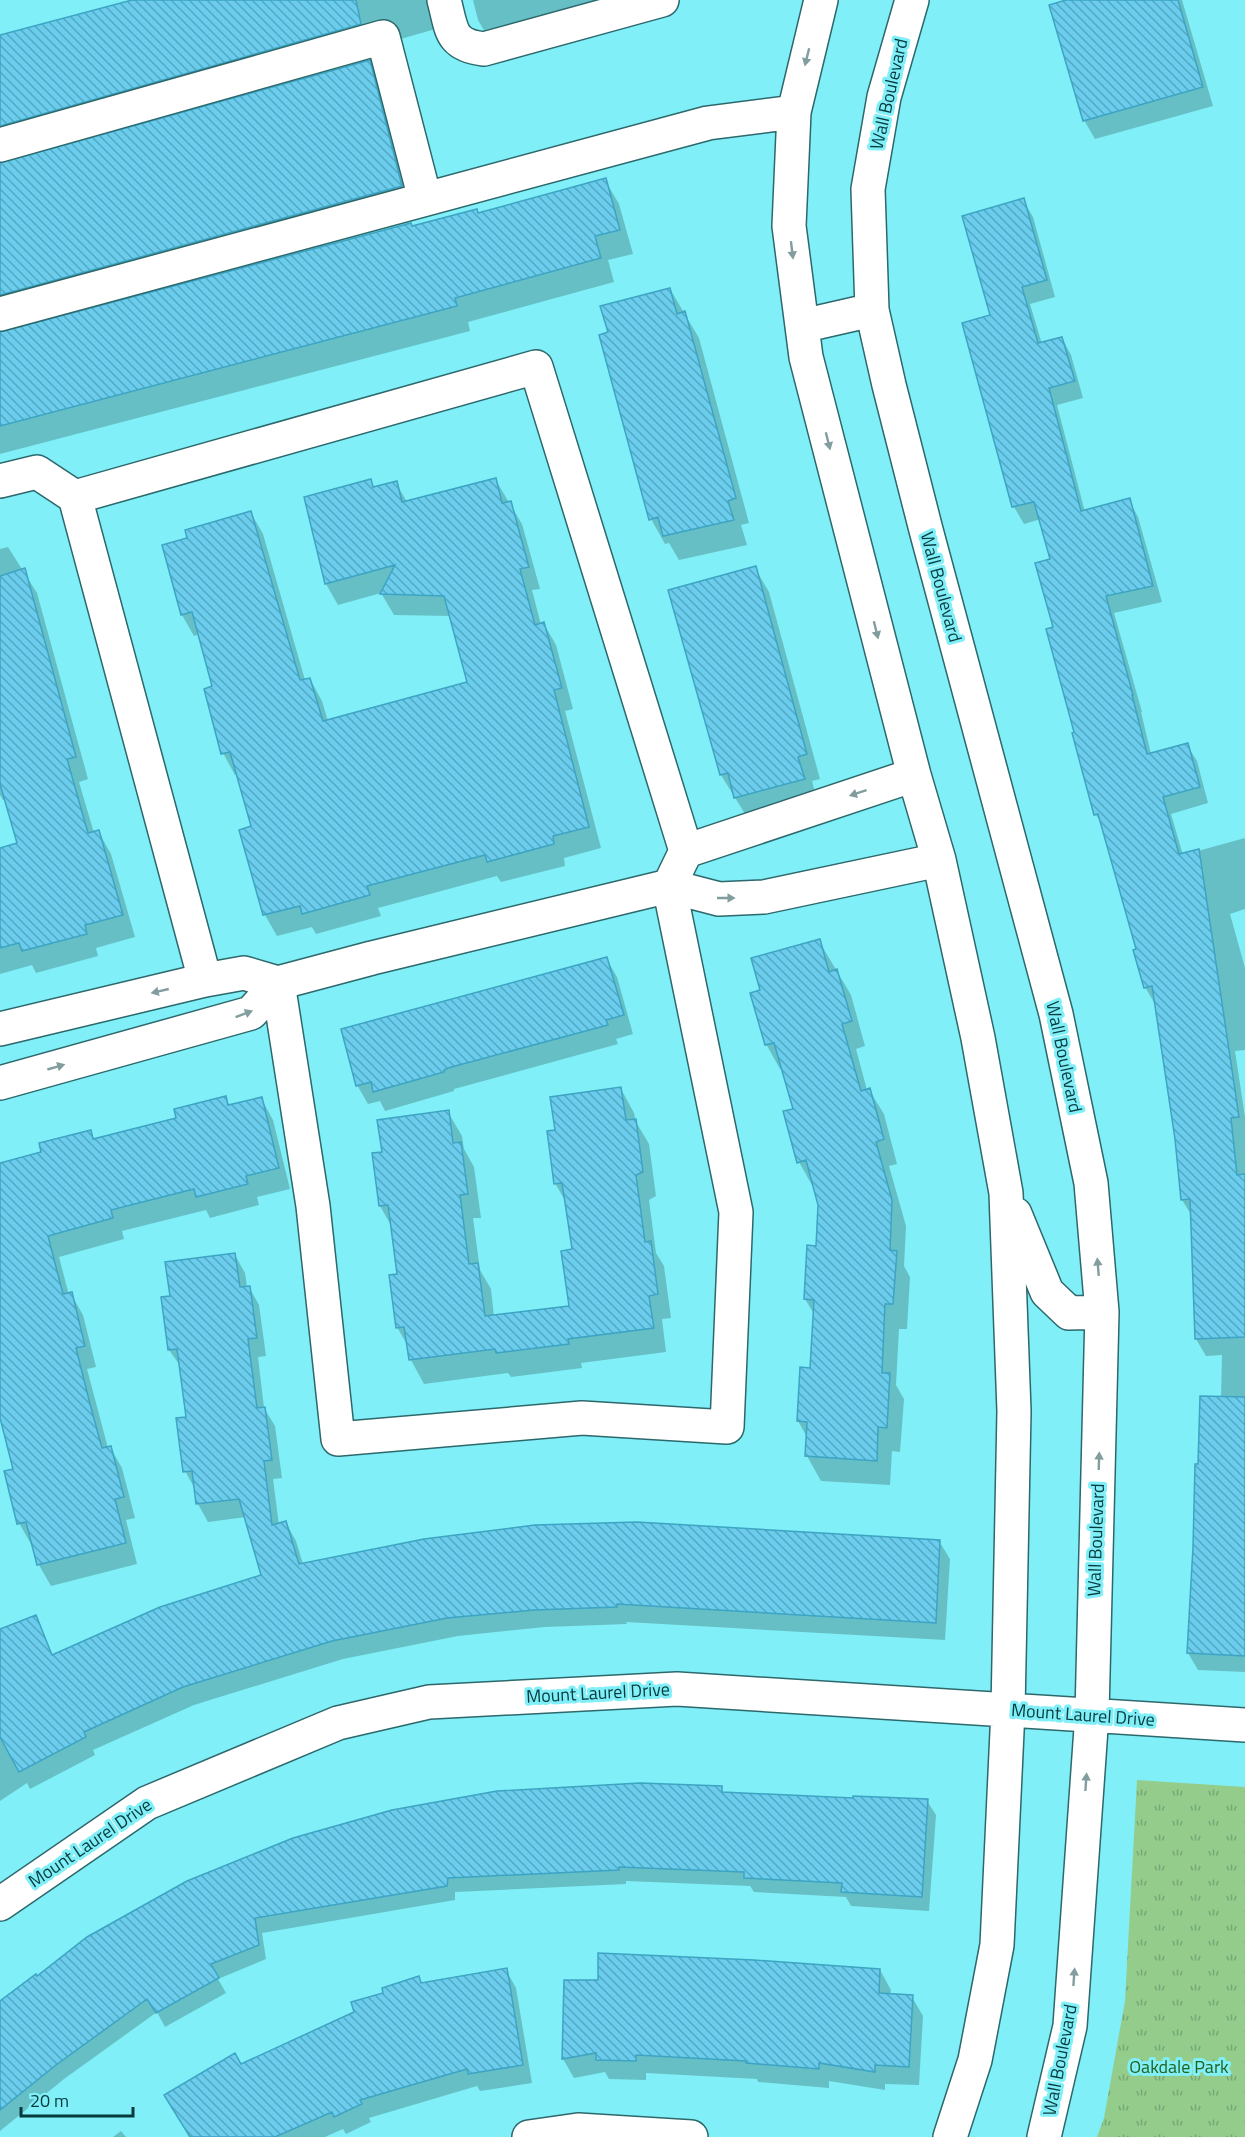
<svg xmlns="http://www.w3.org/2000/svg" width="1245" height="2137" viewBox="0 0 1245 2137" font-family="'Titillium Web',sans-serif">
	<defs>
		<pattern id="grass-tufts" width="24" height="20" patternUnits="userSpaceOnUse" patternTransform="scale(1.5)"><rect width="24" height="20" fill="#94cc8c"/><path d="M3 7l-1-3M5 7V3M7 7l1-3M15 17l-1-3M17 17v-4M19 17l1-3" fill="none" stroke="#77a774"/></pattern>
		<pattern id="building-back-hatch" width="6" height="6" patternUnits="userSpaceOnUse" patternTransform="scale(1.5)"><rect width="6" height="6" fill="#6acded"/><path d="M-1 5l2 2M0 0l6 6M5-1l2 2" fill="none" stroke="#55a8c1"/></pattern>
	</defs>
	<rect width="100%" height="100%" fill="#80eff7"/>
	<path fill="url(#grass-tufts)" d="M 1137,1780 L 1245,1787 L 1245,2137 L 1097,2137 L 1104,2118 L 1125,2001 Z"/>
	<path fill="#0003" d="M 138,0 L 438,0 L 439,28 L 9,151 L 0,157 L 0,37 Z
		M 473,0 L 636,0 L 489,39 L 478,20 Z
		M 1071,0 L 1182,0 L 1213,106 L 1095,139 L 1084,120 Z
		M 369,62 L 383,86 L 415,211 L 0,326 L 0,165 Z
		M 605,180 L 619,204 L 633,254 L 608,260 L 614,282 L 468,322 L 470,331 L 0,454 L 0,334 L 412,227 L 478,215 Z
		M 1023,200 L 1033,217 L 1055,297 L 1030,304 L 1042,344 L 1062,338 L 1071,355 L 1083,398 L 1057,405 L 1085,512 L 1129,500 L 1138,517 L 1162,602 L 1114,613 L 1142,712 L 1141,712 L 1151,754 L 1187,745 L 1197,761 L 1208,803 L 1171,814 L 1183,855 L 1245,838 L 1245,909 L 1230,914 L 1245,968 L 1245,1050 L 1235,1051 L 1245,1117 L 1245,1672 L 1198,1670 L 1188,1653 L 1199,1465 L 1221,1398 L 1222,1355 L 1206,1356 L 1196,1339 L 1192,1216 L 1182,1200 L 1177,1139 L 1155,1004 L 1145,987 L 1137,950 L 1104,828 L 1096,815 L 1073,734 L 1076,733 L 1055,628 L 1052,560 L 1041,519 L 1024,524 L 1014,507 L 993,424 L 992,316 Z
		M 670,289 L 699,338 L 749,523 L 741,525 L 747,545 L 679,560 L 669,543 L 665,544 L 651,519 L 610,333 Z
		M 495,479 L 522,524 L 540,589 L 532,590 L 541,625 L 544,624 L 556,645 L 573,709 L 565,711 L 601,848 L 564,858 L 565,866 L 501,882 L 497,876 L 378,908 L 381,916 L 316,934 L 312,927 L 277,936 L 265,915 L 241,831 L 253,827 L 238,774 L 235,775 L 223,753 L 214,687 L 200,634 L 194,636 L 182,615 L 189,539 L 251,513 L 263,534 L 305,680 L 310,679 L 322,701 L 328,721 L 469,683 L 451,616 L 394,615 L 381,593 L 338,605 L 326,584 L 371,481 L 375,489 L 396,483 L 407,502 Z
		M 8,547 L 37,593 L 88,779 L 79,782 L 94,833 L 98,831 L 111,854 L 135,937 L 96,948 L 98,956 L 36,973 L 32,965 L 0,974 L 0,849 L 19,844 L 6,799 L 3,800 L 0,795 L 0,549 Z
		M 755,568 L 769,592 L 820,779 L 812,781 L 818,804 L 750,822 L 721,775 L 670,591 Z
		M 819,941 L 851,995 L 865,1046 L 856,1049 L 867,1090 L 869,1090 L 884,1114 L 897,1164 L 889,1166 L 906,1226 L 904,1266 L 910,1277 L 907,1329 L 899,1329 L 896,1385 L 904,1399 L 900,1452 L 892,1451 L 890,1485 L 821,1481 L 807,1456 L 807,1437 L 798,1421 L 811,1369 L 814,1314 L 805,1299 L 818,1247 L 820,1205 L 815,1186 L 813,1187 L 799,1162 L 794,1110 L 783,1069 L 780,1069 L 766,1044 L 762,991 Z
		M 606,958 L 617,977 L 633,1034 L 616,1039 L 618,1044 L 454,1089 L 454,1091 L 385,1111 L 380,1101 L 368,1104 L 357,1085 Z
		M 621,1089 L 634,1113 L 636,1122 L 649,1144 L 656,1196 L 649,1200 L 656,1253 L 664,1266 L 671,1318 L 662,1319 L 666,1352 L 581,1363 L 582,1368 L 511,1377 L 508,1373 L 424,1384 L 411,1360 L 409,1348 L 397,1327 L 399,1275 L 392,1227 L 380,1206 L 373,1155 L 383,1154 L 448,1112 L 462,1136 L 464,1149 L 474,1167 L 481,1218 L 473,1218 L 480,1270 L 491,1289 L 494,1317 L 571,1307 L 573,1251 L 567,1204 L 555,1183 L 556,1131 Z
		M 225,1098 L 230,1106 L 261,1098 L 273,1120 L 290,1189 L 257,1197 L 259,1205 L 210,1218 L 206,1210 L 122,1231 L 124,1239 L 59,1257 L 69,1295 L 71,1294 L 83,1315 L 96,1367 L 87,1369 L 108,1448 L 110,1447 L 122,1468 L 135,1518 L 126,1520 L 137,1564 L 51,1586 L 39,1565 L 33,1543 L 31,1544 L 19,1523 L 15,1470 L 0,1412 L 0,1165 L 43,1153 L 90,1132 L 95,1140 L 178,1119 Z
		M 235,1255 L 245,1273 L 247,1287 L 249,1287 L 259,1305 L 266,1356 L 258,1357 L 264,1408 L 275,1426 L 282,1478 L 273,1479 L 279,1525 L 286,1523 L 296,1541 L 303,1564 L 939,1541 L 950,1559 L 945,1640 L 626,1622 L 627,1624 L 545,1627 L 458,1636 L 343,1659 L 194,1705 L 93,1750 L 95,1755 L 30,1789 L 27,1783 L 0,1801 L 0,1668 L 46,1644 L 53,1656 L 263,1576 L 246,1517 L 208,1522 L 198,1504 L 195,1489 L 185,1471 L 187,1418 L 181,1367 L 169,1350 L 171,1298 Z
		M 721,1788 L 724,1794 L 927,1801 L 936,1815 L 929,1911 L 851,1906 L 846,1897 L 754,1892 L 750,1886 L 626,1881 L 626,1884 L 455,1892 L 455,1900 L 262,1933 L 266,1959 L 218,1979 L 226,1993 L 165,2027 L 157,2012 L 64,2079 L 0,2131 L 0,2003 L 37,1978 Z
		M 506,1970 L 516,1988 L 532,2083 L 480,2091 L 477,2086 L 369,2118 L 371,2122 L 346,2134 L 343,2129 L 325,2137 L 191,2137 L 241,2066 L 355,2013 L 385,1994 L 418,1978 L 422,1984 Z
		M 880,1970 L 891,1990 L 890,1995 L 912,1997 L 923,2016 L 919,2085 L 885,2084 L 885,2090 L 829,2081 L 829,2088 L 758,2082 L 757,2079 L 646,2073 L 646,2080 L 609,2079 L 605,2072 L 574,2078 L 563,2059 L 599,1982 Z
		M 121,2131 L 126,2137 L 113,2137 Z"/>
	<path fill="url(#building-back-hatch)" stroke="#3da4c3" stroke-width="1.5" d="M 132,0 L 356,0 L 361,24 L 0,126 L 0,35 Z
		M 1066,0 L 1178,0 L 1203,87 L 1083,121 L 1049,5 Z
		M 370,60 L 402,186 L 0,295 L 0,163 Z
		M 606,178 L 620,230 L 595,236 L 601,258 L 455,298 L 457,306 L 0,426 L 0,332 L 411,223 L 412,226 L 477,209 L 478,213 Z
		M 1024,198 L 1047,280 L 1022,287 L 1038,343 L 1062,337 L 1075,381 L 1049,388 L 1081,511 L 1130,498 L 1153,586 L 1106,596 L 1133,695 L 1132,695 L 1147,754 L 1188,743 L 1200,787 L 1163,797 L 1179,854 L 1199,849 L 1239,1117 L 1231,1118 L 1237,1175 L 1245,1174 L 1245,1337 L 1195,1339 L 1190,1199 L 1181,1200 L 1175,1139 L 1152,986 L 1144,988 L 1133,950 L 1136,949 L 1098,814 L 1094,815 L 1072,733 L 1074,732 L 1046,629 L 1053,627 L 1035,563 L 1050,559 L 1034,502 L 1012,507 L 962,323 L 990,315 L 962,216 Z
		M 670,288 L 677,314 L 685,311 L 736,498 L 728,501 L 734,520 L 663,536 L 658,517 L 649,520 L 599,335 L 608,332 L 600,306 Z
		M 496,478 L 502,503 L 511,501 L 521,538 L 529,567 L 520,569 L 535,625 L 544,622 L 562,688 L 554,690 L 589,827 L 553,836 L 554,844 L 487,862 L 485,855 L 367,886 L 370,895 L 302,914 L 300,906 L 263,915 L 239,830 L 251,826 L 230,752 L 221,754 L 204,689 L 212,686 L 192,612 L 181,615 L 162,545 L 187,538 L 185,530 L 251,511 L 300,680 L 310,678 L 323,721 L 467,682 L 444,596 L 380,594 L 395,565 L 325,584 L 304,497 L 371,479 L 373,487 L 397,481 L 402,502 Z
		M 756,566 L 807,754 L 798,757 L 805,779 L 734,798 L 728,773 L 720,775 L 668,590 Z
		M 25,568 L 76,757 L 67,759 L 88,833 L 99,830 L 123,915 L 85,925 L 87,934 L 22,951 L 19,943 L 0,948 L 0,848 L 17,843 L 0,784 L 0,576 Z
		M 820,939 L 829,972 L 837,969 L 852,1021 L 842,1024 L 861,1091 L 870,1088 L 884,1139 L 876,1142 L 892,1200 L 890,1250 L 897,1251 L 893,1304 L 885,1304 L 882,1373 L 890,1373 L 887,1428 L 878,1427 L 877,1461 L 805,1456 L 807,1422 L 797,1421 L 800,1367 L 810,1368 L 814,1300 L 804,1299 L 807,1245 L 816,1246 L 818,1205 L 806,1160 L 797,1163 L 783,1111 L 793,1109 L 774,1043 L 765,1045 L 750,993 L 760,990 L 751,958 Z
		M 607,957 L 624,1015 L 606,1020 L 608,1025 L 448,1068 L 444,1070 L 444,1072 L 373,1092 L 371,1082 L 356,1086 L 341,1029 Z
		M 621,1087 L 626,1120 L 636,1119 L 643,1172 L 636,1175 L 645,1242 L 651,1241 L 658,1294 L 649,1296 L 654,1328 L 568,1339 L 569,1344 L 496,1353 L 495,1349 L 409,1360 L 404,1327 L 396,1328 L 389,1275 L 397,1274 L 388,1205 L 379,1206 L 372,1153 L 382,1152 L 377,1120 L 449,1110 L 453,1143 L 461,1142 L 468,1194 L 460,1195 L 469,1264 L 478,1263 L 485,1316 L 569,1306 L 561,1251 L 572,1249 L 562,1183 L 554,1184 L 547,1131 L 555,1130 L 550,1097 Z
		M 226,1096 L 228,1105 L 262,1097 L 279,1168 L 246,1176 L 248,1184 L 196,1197 L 194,1189 L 111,1210 L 113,1218 L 48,1236 L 63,1294 L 72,1292 L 85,1346 L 76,1348 L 90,1404 L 102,1448 L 111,1446 L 124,1497 L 115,1499 L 126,1543 L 37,1565 L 26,1522 L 17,1524 L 4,1471 L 13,1469 L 0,1418 L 0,1163 L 41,1152 L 39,1143 L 91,1130 L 93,1139 L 176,1118 L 174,1109 Z
		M 235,1253 L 240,1287 L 250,1286 L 257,1338 L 248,1339 L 257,1408 L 265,1407 L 272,1460 L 264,1461 L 272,1525 L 286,1521 L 299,1564 L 424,1539 L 535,1525 L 637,1522 L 940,1540 L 936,1623 L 617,1604 L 617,1607 L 534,1610 L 447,1618 L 332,1641 L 183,1687 L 84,1732 L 86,1737 L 19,1772 L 0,1737 L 0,1629 L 36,1615 L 52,1655 L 160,1607 L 261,1575 L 239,1499 L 196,1504 L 192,1471 L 183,1472 L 176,1418 L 186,1417 L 177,1349 L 168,1350 L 161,1297 L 170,1296 L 165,1262 Z
		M 1200,1396 L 1245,1397 L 1245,1656 L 1187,1653 L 1193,1547 L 1195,1464 L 1198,1464 Z
		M 640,1783 L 722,1786 L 722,1792 L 853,1798 L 853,1796 L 928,1799 L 922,1897 L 841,1892 L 842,1883 L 744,1878 L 744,1872 L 619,1867 L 619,1870 L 448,1878 L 447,1886 L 255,1918 L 259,1945 L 211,1964 L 219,1978 L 156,2013 L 147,1999 L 56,2065 L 0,2110 L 0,2001 L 36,1974 L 37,1976 L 87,1937 L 187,1881 L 293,1838 L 392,1810 L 497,1791 Z
		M 598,1953 L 754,1960 L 880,1969 L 879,1993 L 913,1995 L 909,2067 L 875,2065 L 875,2072 L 819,2063 L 819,2069 L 746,2063 L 746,2061 L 636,2055 L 636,2061 L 596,2060 L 596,2053 L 562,2059 L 564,1980 L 598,1980 Z
		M 507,1968 L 523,2065 L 468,2074 L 467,2069 L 360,2100 L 362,2104 L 334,2117 L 332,2112 L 275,2137 L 190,2137 L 164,2095 L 235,2053 L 241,2064 L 354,2012 L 351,2002 L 383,1993 L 382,1988 L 419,1976 L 421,1983 Z"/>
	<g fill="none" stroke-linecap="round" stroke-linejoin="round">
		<defs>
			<path id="minor" d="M 444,0 C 452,29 449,45 484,49 L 662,0
				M 821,0 L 794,112 L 789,226 L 806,357 L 914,775 L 939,860 L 978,1038 L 1006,1193 L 1014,1411 L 1008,1710 L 997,1945 L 975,2060 L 950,2137
				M 912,0 L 884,97 L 868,189 L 872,310 L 889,385 L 926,530 L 1056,1014 L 1091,1183 L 1102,1312 L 1092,1714 L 1070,2026 L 1044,2137
				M 0,145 L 383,37 L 425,199
				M 0,314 L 708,123 L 794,112
				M 802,326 L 872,310
				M 0,481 L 37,472 L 75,497 L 536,367 L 686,851
				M 75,497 L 205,980
				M 278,983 L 313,1206 L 338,1439 L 582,1418 L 727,1427 L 736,1212 L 669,886 L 686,851 L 914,775
				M 0,1029 L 205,980 L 244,973 L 278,983
				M 0,1083 L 251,1013 L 278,983 L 372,958 L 669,886 L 719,899 L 764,897 L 939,860
				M 1015,1214 L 1047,1292 L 1069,1313 L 1102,1312
				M 0,1904 L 147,1803 L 338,1723 L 429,1702 L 677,1689 L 1245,1725
				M 529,2137 L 578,2130 L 691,2137"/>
		</defs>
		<use href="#minor" stroke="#2c686c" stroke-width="36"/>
		<use href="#minor" stroke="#fff" stroke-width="33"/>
	</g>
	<defs><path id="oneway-solid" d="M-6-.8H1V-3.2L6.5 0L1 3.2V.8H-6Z" transform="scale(1.5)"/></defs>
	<g fill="#829d9e">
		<use href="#oneway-solid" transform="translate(807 57) rotate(104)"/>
		<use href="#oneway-solid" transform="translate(792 250) rotate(83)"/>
		<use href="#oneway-solid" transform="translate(828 441) rotate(76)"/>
		<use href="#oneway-solid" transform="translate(876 630) rotate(76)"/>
		<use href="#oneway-solid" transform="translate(858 793) rotate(162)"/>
		<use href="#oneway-solid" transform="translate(726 898)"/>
		<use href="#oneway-solid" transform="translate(160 991) rotate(167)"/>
		<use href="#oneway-solid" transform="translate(244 1014) rotate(-21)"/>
		<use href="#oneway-solid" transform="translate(56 1067) rotate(-16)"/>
		<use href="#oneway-solid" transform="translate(1098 1267) rotate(-95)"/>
		<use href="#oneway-solid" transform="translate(1099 1461) rotate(-88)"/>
		<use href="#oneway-solid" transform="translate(1086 1782) rotate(-86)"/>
		<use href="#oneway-solid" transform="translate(1074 1977) rotate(-86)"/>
	</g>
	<g text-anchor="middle" stroke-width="6" stroke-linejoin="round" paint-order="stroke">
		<g font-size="18" fill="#063b3e" stroke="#80eff7">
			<text transform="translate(889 94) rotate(-77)" y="6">Wall Boulevard</text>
			<text transform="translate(941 587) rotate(75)" y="6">Wall Boulevard</text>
			<text transform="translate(1064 1057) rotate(78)" y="6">Wall Boulevard</text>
			<text transform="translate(1096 1540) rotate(-88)" y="6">Wall Boulevard</text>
			<text transform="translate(598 1693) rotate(-3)" y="6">Mount Laurel Drive</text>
			<text transform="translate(1083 1715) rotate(4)" y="6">Mount Laurel Drive</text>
			<text transform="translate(90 1843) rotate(-34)" y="6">Mount Laurel Drive</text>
			<text transform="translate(1060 2060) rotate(-79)" y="6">Wall Boulevard</text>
		</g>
		<g font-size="18" fill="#23601c" stroke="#80eff7">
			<text x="1179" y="2073">Oakdale Park</text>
		</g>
	</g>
	<path d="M21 2107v9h112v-9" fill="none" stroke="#063b3e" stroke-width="3"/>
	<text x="30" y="2107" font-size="18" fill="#063b3e" stroke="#80eff7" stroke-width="4.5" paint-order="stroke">20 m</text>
</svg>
